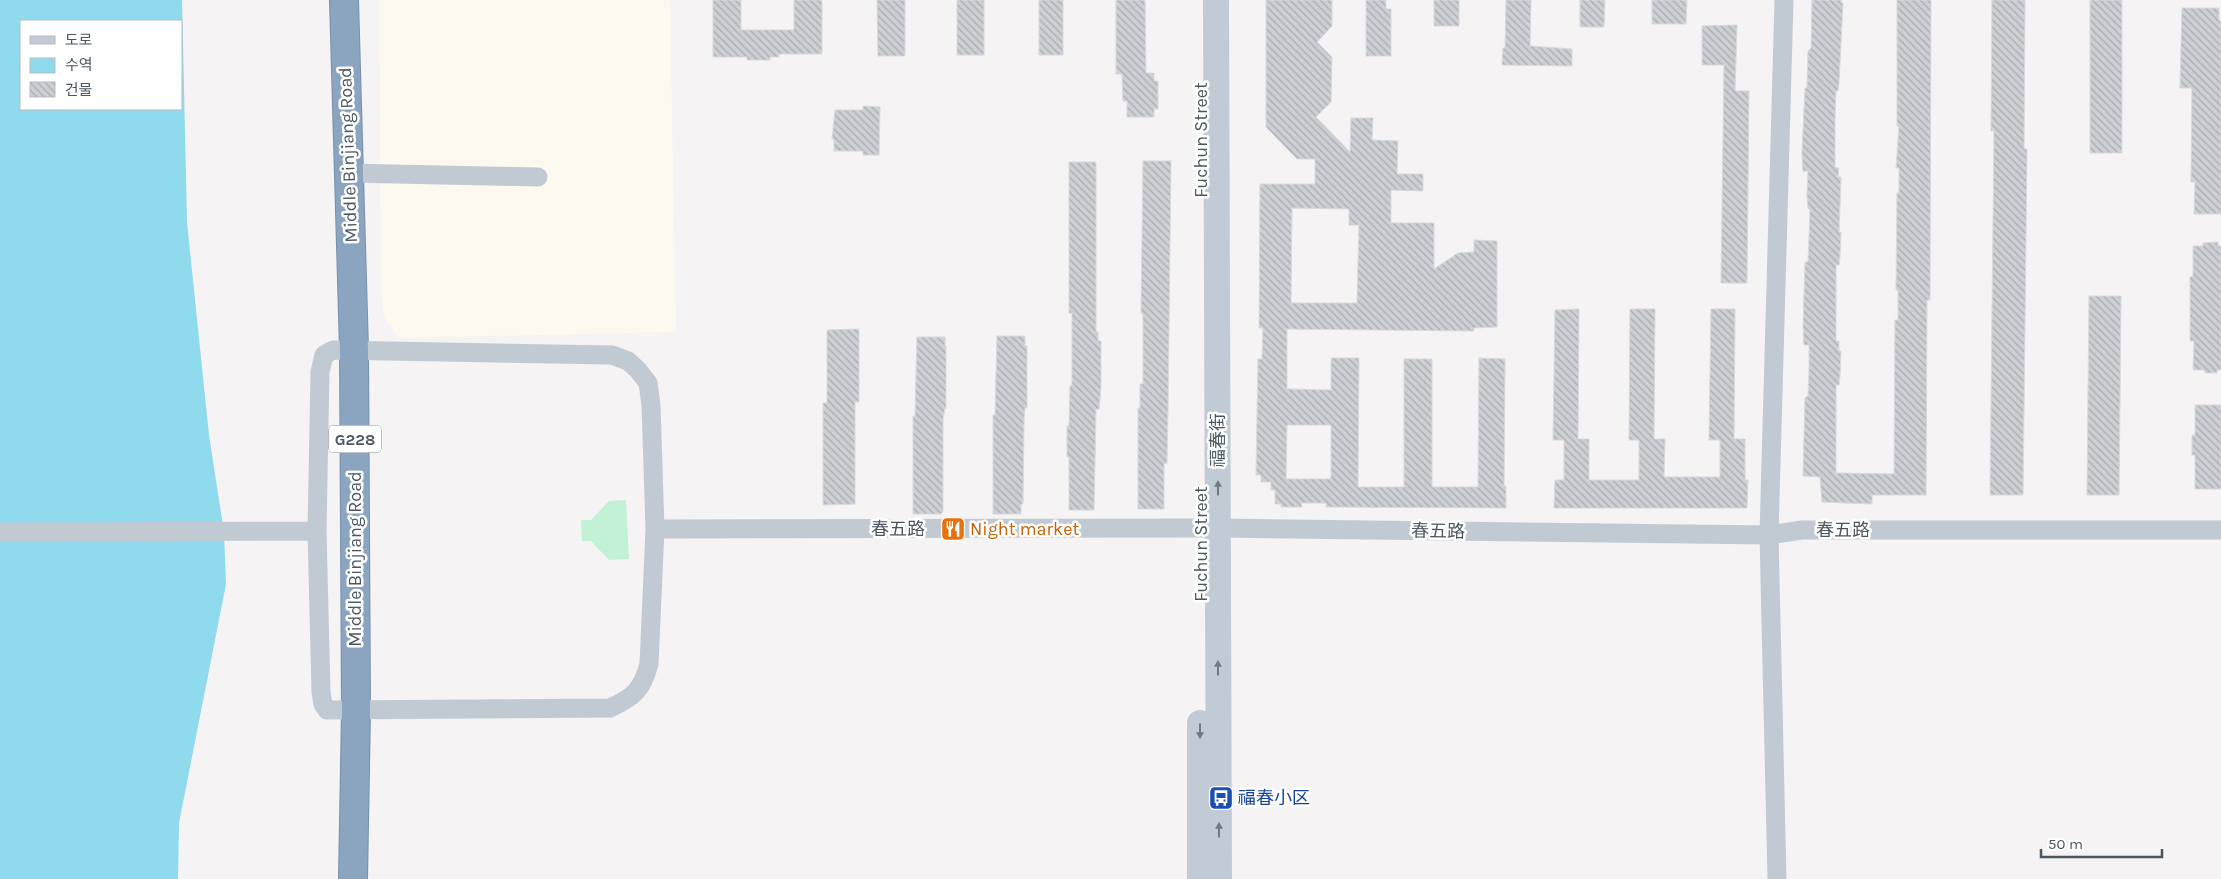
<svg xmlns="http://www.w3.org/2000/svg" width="2221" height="879" viewBox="0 0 2221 879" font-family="Karla,'Noto Sans KR',sans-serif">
	<defs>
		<pattern id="building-back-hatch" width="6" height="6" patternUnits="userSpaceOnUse" patternTransform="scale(1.25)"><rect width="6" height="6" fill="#cdcfd5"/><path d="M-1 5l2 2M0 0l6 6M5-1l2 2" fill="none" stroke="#a8abb0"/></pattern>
	</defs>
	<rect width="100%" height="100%" fill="#f5f3f3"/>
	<path fill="#fdf9ef" d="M 379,0 L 670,0 L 676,332 L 399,338 L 384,317 L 381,289 Z"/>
	<path fill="#c3f1d5" d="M 626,500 L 629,559 L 609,560 L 591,541 L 582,541 L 581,520 L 591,520 L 609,501 Z"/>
	<path fill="#90daee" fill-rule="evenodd" d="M 0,0 L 182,0 L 187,222 L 209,435 L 224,532 L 226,584 L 179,823 L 178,879 L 0,879 ZM 21,21 L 181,21 L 181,109 L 21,109 Z"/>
	<path fill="url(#building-back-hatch)" stroke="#d7d9de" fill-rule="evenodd" d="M 713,0 L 741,0 L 741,30 L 794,30 L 794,0 L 822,0 L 822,54 L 779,54 L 779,57 L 770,57 L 770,60 L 747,60 L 747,57 L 713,57 Z
		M 877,0 L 905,0 L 905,56 L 878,56 Z
		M 957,0 L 984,0 L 984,55 L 957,55 Z
		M 1039,0 L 1063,0 L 1063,55 L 1039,55 Z
		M 1116,0 L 1145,0 L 1146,73 L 1154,73 L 1154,81 L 1158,81 L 1158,109 L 1154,109 L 1154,117 L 1127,117 L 1127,101 L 1123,101 L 1122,74 L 1116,74 Z
		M 1266,0 L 1332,0 L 1332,26 L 1317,42 L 1332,57 L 1331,102 L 1316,117 L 1350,152 L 1351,118 L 1373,118 L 1372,140 L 1398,141 L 1397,174 L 1423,174 L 1423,191 L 1391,190 L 1391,223 L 1434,223 L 1434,269 L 1458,253 L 1474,252 L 1474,240 L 1497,241 L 1497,327 L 1474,328 L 1474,331 L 1287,329 L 1287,389 L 1331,390 L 1331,358 L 1359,358 L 1358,487 L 1404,487 L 1404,359 L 1432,359 L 1432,487 L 1478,487 L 1479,358 L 1505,359 L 1504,486 L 1506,486 L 1506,508 L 1326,507 L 1326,503 L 1301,503 L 1302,507 L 1281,507 L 1281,504 L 1275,504 L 1275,490 L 1271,490 L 1271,482 L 1261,482 L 1261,475 L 1256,475 L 1258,359 L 1262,359 L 1263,328 L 1259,328 L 1260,184 L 1315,184 L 1315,159 L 1297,159 L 1266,127 ZM 1292,208 L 1349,209 L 1349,225 L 1359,225 L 1357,303 L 1291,303 ZM 1287,425 L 1331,425 L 1331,479 L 1286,479 Z
		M 1366,0 L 1386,0 L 1386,9 L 1391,9 L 1391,56 L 1366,56 Z
		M 1434,0 L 1459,0 L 1459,26 L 1434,26 Z
		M 1506,0 L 1531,0 L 1530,46 L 1572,49 L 1572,66 L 1502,65 L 1503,48 L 1505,48 Z
		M 1580,0 L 1605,0 L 1604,27 L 1580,27 Z
		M 1652,0 L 1687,0 L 1686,24 L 1652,24 Z
		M 1812,0 L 1841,0 L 1841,3 L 1843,3 L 1839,82 L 1838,91 L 1836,91 L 1835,116 L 1835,167 L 1839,168 L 1838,177 L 1841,177 L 1839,232 L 1841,232 L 1840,256 L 1839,265 L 1836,265 L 1836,341 L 1839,341 L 1839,351 L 1841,351 L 1840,375 L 1839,385 L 1836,385 L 1836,473 L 1894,474 L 1895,320 L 1898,320 L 1898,290 L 1896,290 L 1897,193 L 1899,193 L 1899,168 L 1896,168 L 1899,126 L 1897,126 L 1897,0 L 1931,0 L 1930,300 L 1927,300 L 1926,495 L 1872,495 L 1872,504 L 1822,502 L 1820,477 L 1803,476 L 1805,398 L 1808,396 L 1809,370 L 1809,345 L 1804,345 L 1803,327 L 1805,262 L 1808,262 L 1810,210 L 1808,208 L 1807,196 L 1808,171 L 1803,171 L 1802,153 L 1805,88 L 1807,88 L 1808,51 L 1811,48 Z
		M 1992,0 L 2025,0 L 2024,149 L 2027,149 L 2023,495 L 1990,495 L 1994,131 L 1991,131 Z
		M 2090,0 L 2122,0 L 2122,153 L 2090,153 Z
		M 2182,8 L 2219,8 L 2219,21 L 2221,21 L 2221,214 L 2194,214 L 2195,182 L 2191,182 L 2192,88 L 2180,88 Z
		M 1737,25 L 1735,91 L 1749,91 L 1747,283 L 1721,283 L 1724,65 L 1702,65 L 1702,26 Z
		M 863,106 L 880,107 L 879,155 L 863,155 L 863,151 L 834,151 L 834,139 L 832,139 L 835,110 L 863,110 Z
		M 1143,161 L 1171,161 L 1168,409 L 1167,463 L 1164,464 L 1164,509 L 1138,509 L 1138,408 L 1140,408 L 1140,384 L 1143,384 L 1143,313 L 1141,313 Z
		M 1069,162 L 1096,162 L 1096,332 L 1098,332 L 1098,341 L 1101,341 L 1101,387 L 1099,409 L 1096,409 L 1094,510 L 1069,510 L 1069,457 L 1067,457 L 1067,426 L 1069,426 L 1070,386 L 1072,385 L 1072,313 L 1069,313 Z
		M 2218,242 L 2218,246 L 2221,246 L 2221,370 L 2217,370 L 2217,373 L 2205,373 L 2204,370 L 2193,370 L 2194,341 L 2190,341 L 2190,277 L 2193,276 L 2193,246 L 2203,246 L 2203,243 Z
		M 2089,296 L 2121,296 L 2119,495 L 2087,495 Z
		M 1579,309 L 1578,439 L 1589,439 L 1589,480 L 1639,480 L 1639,440 L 1629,440 L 1630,309 L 1655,309 L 1654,439 L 1665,439 L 1664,477 L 1720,477 L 1720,440 L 1709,440 L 1711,309 L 1735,309 L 1734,439 L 1745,439 L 1745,480 L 1748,480 L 1747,508 L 1554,508 L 1555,480 L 1564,480 L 1564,440 L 1553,440 L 1555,310 Z
		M 859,329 L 859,402 L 855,402 L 855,504 L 823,505 L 823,403 L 827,403 L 827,330 Z
		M 997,336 L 1025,336 L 1025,346 L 1027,346 L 1027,408 L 1025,408 L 1024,418 L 1023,504 L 1021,504 L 1021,514 L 993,514 L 993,415 L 995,415 Z
		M 917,337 L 945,337 L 945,346 L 946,346 L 946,409 L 945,408 L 943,419 L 943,512 L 941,514 L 913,514 L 913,416 L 915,416 Z
		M 2195,405 L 2221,405 L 2221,489 L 2195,489 L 2195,455 L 2192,455 L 2192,435 L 2195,435 Z"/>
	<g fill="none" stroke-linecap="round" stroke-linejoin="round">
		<defs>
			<path id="highway" d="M 344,0 L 354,350 L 356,711 L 353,879"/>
		</defs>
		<use href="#highway" stroke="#7690ad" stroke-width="30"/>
		<path stroke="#c1cad2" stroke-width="19" d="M 349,173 L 538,177
			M 333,350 L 612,355 L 628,361 L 638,370 L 648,383 L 651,405 L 655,529 L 649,664 C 642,690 634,697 610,708 L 327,710 L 323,704 L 321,692 L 317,531 L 320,372 L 324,355 Z
			M 655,529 L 1218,528 L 1769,535 L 1802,530 L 2221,530
			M 0,532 L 317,531
			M 1777,879 L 1769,535 L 1784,0"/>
		<path stroke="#c1cbd6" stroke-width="26" d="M 1216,0 L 1219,879
			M 1200,879 L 1200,723"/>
		<use href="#highway" stroke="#8ba5c1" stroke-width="28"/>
	</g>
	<defs><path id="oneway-solid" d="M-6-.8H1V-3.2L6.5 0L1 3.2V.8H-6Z" transform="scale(1.25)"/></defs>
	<g fill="#6e7984">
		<use href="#oneway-solid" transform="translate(1218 488) rotate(-90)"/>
		<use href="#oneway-solid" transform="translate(1218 668) rotate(-90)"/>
		<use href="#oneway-solid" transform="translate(1200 731) rotate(90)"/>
		<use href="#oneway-solid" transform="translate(1219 830) rotate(-90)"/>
	</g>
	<defs>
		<symbol id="restaurant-square" viewBox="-11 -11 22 22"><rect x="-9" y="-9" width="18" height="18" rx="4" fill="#e8710a" stroke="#fff"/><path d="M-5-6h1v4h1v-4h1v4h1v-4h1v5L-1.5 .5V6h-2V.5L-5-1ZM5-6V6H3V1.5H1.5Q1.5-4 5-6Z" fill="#fff"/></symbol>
		<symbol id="bus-square" viewBox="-11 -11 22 22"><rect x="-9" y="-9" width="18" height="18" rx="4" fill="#1a4fb4" stroke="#fff"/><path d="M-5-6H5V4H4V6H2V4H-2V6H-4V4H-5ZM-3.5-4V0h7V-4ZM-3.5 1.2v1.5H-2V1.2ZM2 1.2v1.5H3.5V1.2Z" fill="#fff"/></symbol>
	</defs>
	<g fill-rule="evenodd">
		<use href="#restaurant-square" x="939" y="515" width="28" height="28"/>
		<use href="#bus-square" x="1207" y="784" width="28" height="28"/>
	</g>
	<g text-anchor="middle" stroke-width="5" stroke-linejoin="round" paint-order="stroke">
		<rect fill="#fff" stroke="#808990" stroke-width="1" x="329" y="425.5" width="52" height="27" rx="4"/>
		<g font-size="16" font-weight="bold" fill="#4a5661">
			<text x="355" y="445">G228</text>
		</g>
		<g font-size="18" fill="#4a5661" stroke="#fff">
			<text transform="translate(1201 140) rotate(-90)" y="6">Fuchun Street</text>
			<text transform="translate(348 155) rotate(-92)" y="6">Middle Binjiang Road</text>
			<text transform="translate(1218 440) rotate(-90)" y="6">福春街</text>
			<text x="898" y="535">春五路</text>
			<text x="1843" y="536">春五路</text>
			<text transform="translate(1438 531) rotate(1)" y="6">春五路</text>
			<text transform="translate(1201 544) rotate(-90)" y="6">Fuchun Street</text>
			<text transform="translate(355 559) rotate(-90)" y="6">Middle Binjiang Road</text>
		</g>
		<g font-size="18" fill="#c56008" stroke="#fff" text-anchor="start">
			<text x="970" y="535">Night market</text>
		</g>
		<g font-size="18" fill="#164399" stroke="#fff" text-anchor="start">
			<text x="1238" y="804">福春小区</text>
		</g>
	</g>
	<rect x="20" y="20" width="162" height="90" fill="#ffffff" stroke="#b7bbc0"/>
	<rect x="30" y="36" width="25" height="8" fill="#c1cbd6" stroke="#b7bbc0"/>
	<text x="65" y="45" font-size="15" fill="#4a5661">도로</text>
	<rect x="30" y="58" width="25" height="15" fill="#90daee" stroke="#b7bbc0"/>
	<text x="65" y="70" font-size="15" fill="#4a5661">수역</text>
	<rect x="30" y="82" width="25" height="15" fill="url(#building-back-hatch)" stroke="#b7bbc0"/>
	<text x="65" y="95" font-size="15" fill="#4a5661">건물</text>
	<path d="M2041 849v8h121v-8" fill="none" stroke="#4a5661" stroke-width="2.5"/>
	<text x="2048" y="849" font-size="15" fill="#4a5661" stroke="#ffffff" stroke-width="4" paint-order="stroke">50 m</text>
</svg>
